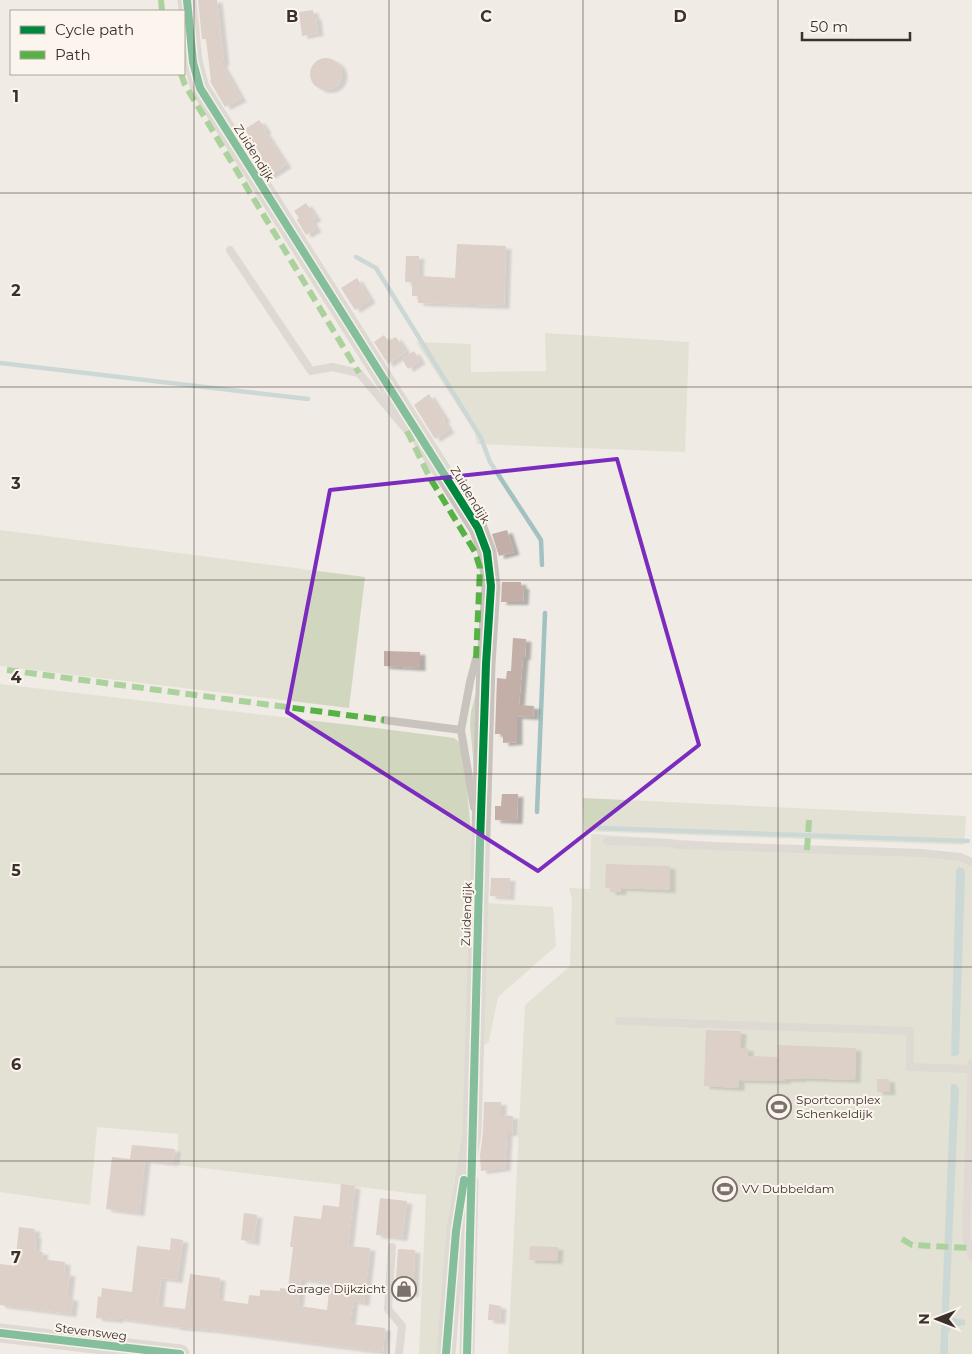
<svg xmlns="http://www.w3.org/2000/svg" width="972" height="1354" viewBox="0 0 972 1354" font-family="Montserrat,sans-serif">
	<defs>
		<filter id="shadow"><feDropShadow dx="5.5" dy="3" stdDeviation="1" flood-color="#0004"/></filter>
	</defs>
	<rect width="100%" height="100%" fill="#f0ebe5"/>
	<path fill="#d1d6bf" d="M 545,333 L 689,342 L 685,452 L 477,444 L 475,432 L 416,342 L 471,344 L 471,372 L 546,371 Z
		M 0,530 L 365,577 L 349,708 L 0,666 Z
		M 0,684 L 376,728 L 454,738 L 463,745 L 473,855 L 465,1119 L 454,1182 L 438,1354 L 419,1354 L 426,1195 L 178,1165 L 178,1134 L 97,1127 L 90,1205 L 0,1192 Z
		M 478,684 L 475,777 L 470,725 L 471,712 Z
		M 583,798 L 966,816 L 964,845 L 584,831 Z
		M 591,834 L 972,859 L 972,1354 L 508,1354 L 525,1005 L 570,966 L 572,899 L 569,888 L 590,889 Z
		M 486,903 L 553,907 L 556,946 L 498,997 L 489,1042 L 481,1047 Z"/>
	<path fill="#a1c2c1" d="M 959,867 L 964,869 L 965,875 L 959,1054 L 956,1056 L 952,1056 L 951,1054 L 956,870 Z
		M 951,1084 L 956,1084 L 959,1089 L 949,1310 L 954,1318 L 965,1320 L 965,1325 L 952,1327 L 948,1333 L 948,1354 L 940,1354 Z"/>
	<g fill="none" stroke-linecap="round" stroke-linejoin="round">
		<path stroke="#a1c2c1" stroke-width="4.5" d="M 356,257 L 376,268 L 481,438 L 490,462 L 541,540 L 542,565
			M 0,363 L 308,399
			M 537,812 L 545,613
			M 599,828 L 968,841"/>
	</g>
	<path fill="#c3afa7" fill-rule="evenodd" filter="url(#shadow)" d="M 198,0 L 217,0 L 224,63 L 221,63 L 241,99 L 225,107 L 210,81 L 211,80 L 206,39 L 202,39 Z
		M 313,10 L 314,17 L 316,17 L 318,33 L 302,36 L 299,12 Z
		M310 74a16 16 0 1 1 32 0a16 16 0 1 1-32 0Z
		M 259,120 L 266,130 L 264,131 L 286,165 L 269,176 L 257,157 L 261,155 L 245,129 Z
		M 306,203 L 316,218 L 311,221 L 316,229 L 306,235 L 297,220 L 299,218 L 294,211 Z
		M 457,244 L 506,246 L 504,306 L 418,303 L 418,296 L 412,296 L 412,282 L 405,282 L 406,256 L 419,256 L 418,276 L 455,278 Z
		M 357,278 L 370,300 L 355,310 L 341,288 Z
		M 384,335 L 388,341 L 396,337 L 406,352 L 388,364 L 374,342 Z
		M 414,351 L 420,361 L 408,369 L 402,359 Z
		M 429,394 L 445,419 L 443,420 L 449,430 L 435,439 L 414,405 Z
		M 507,530 L 514,552 L 499,556 L 492,534 Z
		M 502,582 L 521,582 L 521,586 L 524,586 L 523,602 L 501,602 Z
		M 513,638 L 526,639 L 525,657 L 523,657 L 519,705 L 534,706 L 533,717 L 517,716 L 517,742 L 503,743 L 503,734 L 495,734 L 497,678 L 506,679 L 507,671 L 511,671 Z
		M 384,651 L 420,652 L 420,668 L 384,666 Z
		M 502,794 L 518,794 L 517,821 L 495,820 L 495,806 L 501,806 Z
		M 606,864 L 670,866 L 670,890 L 621,888 L 621,892 L 610,892 L 610,888 L 605,888 Z
		M 491,878 L 510,878 L 509,897 L 490,896 Z
		M 706,1030 L 741,1031 L 740,1048 L 748,1048 L 748,1056 L 778,1057 L 778,1045 L 856,1048 L 855,1080 L 801,1078 L 801,1079 L 785,1079 L 785,1081 L 739,1080 L 739,1088 L 704,1086 Z
		M 877,1079 L 889,1079 L 890,1092 L 877,1092 Z
		M 484,1102 L 501,1102 L 501,1115 L 513,1116 L 512,1133 L 507,1133 L 505,1168 L 481,1171 L 480,1156 L 483,1132 Z
		M 132,1145 L 175,1149 L 173,1163 L 145,1160 L 139,1213 L 106,1209 L 112,1157 L 130,1159 Z
		M 341,1184 L 355,1186 L 348,1246 L 370,1248 L 364,1303 L 353,1301 L 350,1324 L 385,1328 L 383,1352 L 213,1330 L 175,1327 L 175,1326 L 118,1318 L 118,1320 L 96,1318 L 98,1296 L 101,1297 L 102,1288 L 132,1292 L 137,1246 L 170,1250 L 171,1238 L 183,1240 L 177,1280 L 161,1278 L 158,1306 L 185,1309 L 190,1274 L 220,1278 L 218,1300 L 248,1304 L 249,1295 L 260,1296 L 260,1290 L 280,1291 L 280,1288 L 288,1289 L 293,1247 L 290,1247 L 294,1216 L 321,1219 L 323,1205 L 339,1207 ZM 301,1279 L 330,1283 L 327,1310 L 298,1306 Z
		M 380,1198 L 407,1201 L 402,1238 L 376,1235 Z
		M 244,1213 L 257,1215 L 254,1242 L 241,1240 Z
		M 19,1227 L 35,1229 L 34,1235 L 36,1235 L 35,1251 L 43,1252 L 42,1259 L 65,1262 L 64,1273 L 70,1273 L 67,1297 L 73,1298 L 71,1314 L 0,1305 L 0,1264 L 15,1266 Z
		M 530,1246 L 558,1247 L 557,1261 L 529,1260 Z
		M 398,1249 L 415,1250 L 413,1294 L 395,1292 Z
		M 489,1304 L 501,1306 L 500,1321 L 488,1320 Z"/>
	<g fill="none" stroke-linecap="round" stroke-linejoin="round">
		<path stroke="#c9c3be" stroke-width="8" d="M 230,250 L 311,371 L 332,367 L 359,373 L 409,433
			M 384,720 L 461,730
			M 474,807 L 461,730 L 470,682 L 476,659 L 483,649
			M 607,841 L 670,843 L 678,845 L 922,853 L 960,857 L 972,862
			M 619,1021 L 910,1031 L 910,1067 L 972,1069
			M 972,1063 L 966,1236 L 972,1256
			M 392,1247 L 388,1309 L 402,1326 L 399,1354"/>
		<path stroke="#c9c3be" stroke-width="15" d="M 467,1354 L 471,1181"/>
		<path stroke="#c9c3be" stroke-width="19" d="M 187,0 L 193,62 L 200,88 L 478,528 L 487,552 L 491,586 L 486,664 L 472,1132 L 456,1231 L 446,1354
			M 0,1333 L 180,1354"/>
		<path stroke="#57b246" stroke-width="6" stroke-dasharray="12 6" stroke-linecap="butt" d="M 161,0 L 162,11
			M 181,74 L 185,85 L 359,373
			M 407,431 L 430,478 L 475,552 L 480,568 L 476,659
			M 7,670 L 384,720
			M 807,850 L 809,820
			M 902,1239 L 912,1245 L 970,1248"/>
		<defs>
			<path id="cycleway" d="M 187,0 L 193,62 L 200,88 L 478,528 L 487,552 L 491,586 L 486,664 L 480,844 L 467,1354
				M 0,1333 L 180,1354
				M 446,1354 L 456,1231 L 464,1180"/>
		</defs>
		<use href="#cycleway" stroke="#fbf5ee" stroke-width="11"/>
		<use href="#cycleway" stroke="#00873e" stroke-width="8"/>
	</g>
	<path d="M0 0H972V1354H0ZM 617,459 L 699,745 L 538,871 L 287,712 L 330,490 Z" fill="#f0ebe5" fill-opacity=".55" fill-rule="evenodd"/>
	<path fill="none" stroke="#7b2cbf" stroke-width="4" stroke-linejoin="round" d="M 617,459 L 699,745 L 538,871 L 287,712 L 330,490 Z"/>
	<path fill="none" stroke="#3b302b" stroke-width="1" stroke-opacity="0.55" d="M 194,0 L 194,1354M 389,0 L 389,1354M 583,0 L 583,1354M 778,0 L 778,1354M 0,193 L 972,193M 0,387 L 972,387M 0,580 L 972,580M 0,774 L 972,774M 0,967 L 972,967M 0,1161 L 972,1161"/>
	<defs>
		<symbol id="stadium-ring" viewBox="-11 -11 22 22"><circle r="9.5" fill="#fbf5ee" stroke="#7a716c" stroke-width="1.5"/><path d="M0-5a6.5 5 0 1 0 0 10a6.5 5 0 1 0 0-10ZM-3.5-1.8h7v3.6h-7Z" fill="#7a716c"/></symbol>
		<symbol id="shop-ring" viewBox="-11 -11 22 22"><circle r="9.5" fill="#fbf5ee" stroke="#7a716c" stroke-width="1.5"/><path d="M-5-2.5h2.3a2.7 3.5 0 0 1 5.4 0H5L5.5 6h-11ZM-1.5-2.5h3a1.5 2.3 0 0 0-3 0Z" fill="#7a716c"/></symbol>
	</defs>
	<g fill-rule="evenodd">
		<use href="#stadium-ring" x="765" y="1093" width="28" height="28"/>
		<use href="#stadium-ring" x="711" y="1175" width="28" height="28"/>
		<use href="#shop-ring" x="390" y="1275" width="28" height="28"/>
	</g>
	<g text-anchor="middle" stroke-width="4" stroke-linejoin="round" paint-order="stroke">
		<g font-size="12" fill="#3b302b" stroke="#fbf5ee">
			<text transform="translate(254 153) rotate(58)" y="4">Zuidendijk</text>
			<text transform="translate(470 495) rotate(59)" y="4">Zuidendijk</text>
			<text transform="translate(467 914) rotate(-88)" y="4">Zuidendijk</text>
			<text transform="translate(91 1332) rotate(7)" y="4">Stevensweg</text>
		</g>
		<g font-size="12" fill="#3b302b" stroke="#fbf5ee" text-anchor="start">
			<text x="796" y="1104">Sportcomplex<tspan x="796" dy="14">Schenkeldijk</tspan></text>
			<text x="742" y="1193">VV Dubbeldam</text>
			<text x="386" y="1293" text-anchor="end">Garage Dijkzicht</text>
		</g>
	</g>
	<g font-size="16" text-anchor="middle" font-weight="bold" fill="#3b302b" stroke="#fbf5ee" stroke-width="4" stroke-linejoin="round" paint-order="stroke">
		<text x="292" y="22">B</text>
		<text x="486" y="22">C</text>
		<text x="680" y="22">D</text>
		<text x="16" y="102">1</text>
		<text x="16" y="296">2</text>
		<text x="16" y="489">3</text>
		<text x="16" y="683">4</text>
		<text x="16" y="876">5</text>
		<text x="16" y="1070">6</text>
		<text x="16" y="1263">7</text>
	</g>
	<rect x="10" y="10" width="175" height="65" fill="#fbf5ee" stroke="#aea6a0"/>
	<rect x="20" y="26" width="25" height="8" fill="#00873e" stroke="#aea6a0"/>
	<text x="55" y="35" font-size="15" fill="#3b302b">Cycle path</text>
	<rect x="20" y="51" width="25" height="8" fill="#57b246" stroke="#aea6a0"/>
	<text x="55" y="60" font-size="15" fill="#3b302b">Path</text>
	<g transform="translate(937 1319) rotate(270)" stroke="#fbf5ee" stroke-width="4" paint-order="stroke">
	<path d="M0-4L9 19L0 12L-9 19Z" fill="#3b302b"/>
	<text y="-8" font-size="14" font-weight="bold" text-anchor="middle" fill="#3b302b">N</text>
	</g>
	<path d="M802 32v8h108v-8" fill="none" stroke="#3b302b" stroke-width="2.5"/>
	<text x="810" y="32" font-size="15" fill="#3b302b" stroke="#fbf5ee" stroke-width="4" paint-order="stroke">50 m</text>
</svg>
